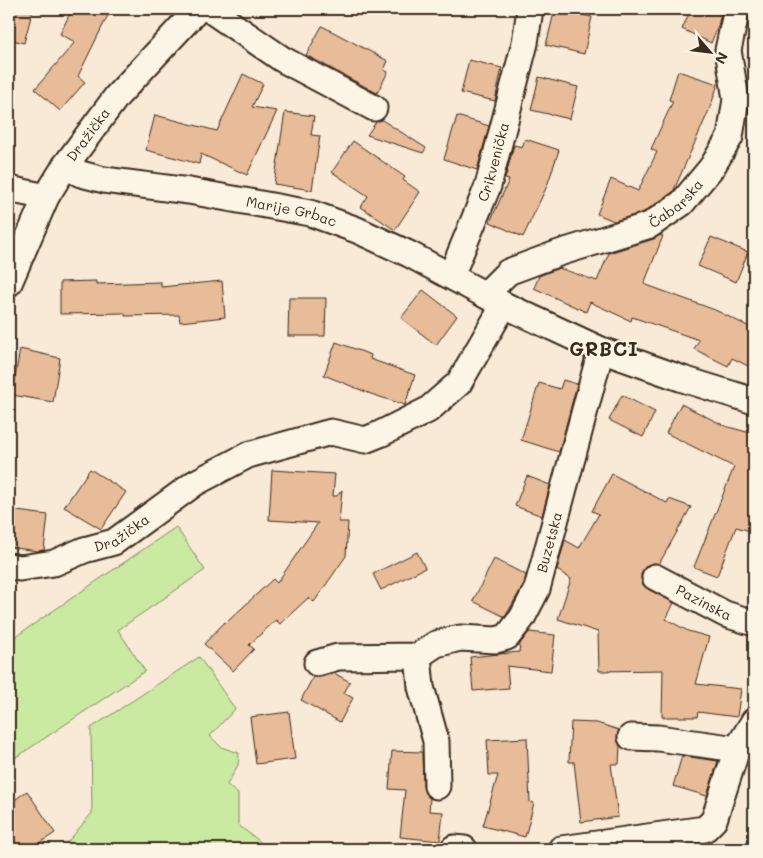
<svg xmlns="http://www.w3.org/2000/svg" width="763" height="858" viewBox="0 0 763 858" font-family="Mali,sans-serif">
	<rect width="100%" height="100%" fill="#f8ead6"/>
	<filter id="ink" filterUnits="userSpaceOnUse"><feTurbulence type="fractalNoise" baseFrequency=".02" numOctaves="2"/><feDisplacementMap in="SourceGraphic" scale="10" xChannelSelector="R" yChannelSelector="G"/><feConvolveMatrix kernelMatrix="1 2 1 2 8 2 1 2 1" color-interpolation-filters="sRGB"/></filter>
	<g filter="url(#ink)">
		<path fill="#caeaa2" stroke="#828a60" d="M 176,527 L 205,570 L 118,630 L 145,671 L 9,762 L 9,641 Z
			M 199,657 L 235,709 L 210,736 L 221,747 L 239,753 L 238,765 L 227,785 L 238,794 L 238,825 L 270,849 L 59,849 L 66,844 L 92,813 L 91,728 Z"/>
		<path fill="#e8bc98" stroke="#3b2a1e" d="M 9,9 L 33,9 L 24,43 L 9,39 Z
			M 72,9 L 111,9 L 78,76 L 85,82 L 60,111 L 35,89 L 75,42 L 60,34 Z
			M 555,9 L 592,17 L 584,54 L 546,45 Z
			M 691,9 L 722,9 L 718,26 L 711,43 L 682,29 Z
			M 322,26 L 388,61 L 384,70 L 388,72 L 377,93 L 306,55 Z
			M 469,60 L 502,68 L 495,101 L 461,93 Z
			M 678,71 L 718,84 L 710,108 L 673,192 L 644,212 L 614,221 L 597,214 L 611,179 L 638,191 L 657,152 L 651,149 L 673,101 L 669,100 Z
			M 243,74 L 263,84 L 252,107 L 277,111 L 247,175 L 201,154 L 199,164 L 146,150 L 155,115 L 217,131 Z
			M 539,77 L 578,87 L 570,119 L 531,110 Z
			M 285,112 L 314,116 L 311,135 L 320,136 L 312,190 L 274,184 Z
			M 457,116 L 489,126 L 477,170 L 444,159 Z
			M 382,120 L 426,148 L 423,153 L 367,135 L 376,122 Z
			M 525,139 L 559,150 L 547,186 L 523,237 L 490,222 L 509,180 L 505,179 L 514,145 L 522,147 Z
			M 353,141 L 405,177 L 403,180 L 420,192 L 395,230 L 361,207 L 368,196 L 332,172 Z
			M 660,235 L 663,236 L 644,284 L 715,310 L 754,329 L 754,369 L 732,358 L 728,366 L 694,349 L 699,340 L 632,317 L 631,321 L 590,302 L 586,312 L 534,288 L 539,276 L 559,268 L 597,281 L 609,253 L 654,239 Z
			M 711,237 L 748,252 L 736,282 L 698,266 Z
			M 96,281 L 96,284 L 161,282 L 161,287 L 222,281 L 225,317 L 180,322 L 179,315 L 125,316 L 125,313 L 60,314 L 60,282 Z
			M 423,290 L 457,316 L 436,345 L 401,318 Z
			M 289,298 L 326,298 L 325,336 L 288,336 Z
			M 336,342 L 371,355 L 370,359 L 415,375 L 405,405 L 371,394 L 324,375 Z
			M 20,349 L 60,358 L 53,402 L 12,395 Z
			M 563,380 L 577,384 L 559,452 L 521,440 L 539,383 L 560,389 Z
			M 622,395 L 655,412 L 643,437 L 609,420 Z
			M 681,404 L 725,426 L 754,434 L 754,532 L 736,527 L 717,576 L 694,567 L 734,467 L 666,433 Z
			M 90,469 L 126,492 L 101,529 L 64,507 Z
			M 272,470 L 335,474 L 333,496 L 337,496 L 342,490 L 339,522 L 348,522 L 346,556 L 314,602 L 308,598 L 280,624 L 276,620 L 249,645 L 254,649 L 233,671 L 204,644 L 225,622 L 226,623 L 273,579 L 277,583 L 318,523 L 269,520 Z
			M 612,474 L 667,503 L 669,499 L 691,507 L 659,564 L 654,563 L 647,565 L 642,571 L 641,578 L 643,585 L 648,589 L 674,603 L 666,619 L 688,631 L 709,637 L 696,684 L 741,689 L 737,717 L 698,712 L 697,717 L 662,717 L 663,670 L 599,671 L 598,632 L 558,619 L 571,579 L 557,570 L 565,540 L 579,548 L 599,514 L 592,511 Z
			M 527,476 L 550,485 L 542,516 L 515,506 Z
			M 9,510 L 48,515 L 44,550 L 37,551 L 9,547 Z
			M 417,552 L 425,568 L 381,590 L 373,574 Z
			M 494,559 L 526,575 L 524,584 L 505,617 L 473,601 Z
			M 529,632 L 555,635 L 551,671 L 507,666 L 509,688 L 473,691 L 470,657 L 519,652 L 520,644 Z
			M 334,673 L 350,682 L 344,693 L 353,698 L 340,722 L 301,700 L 313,677 L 321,677 Z
			M 289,712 L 295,759 L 256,764 L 250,717 Z
			M 571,722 L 597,723 L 619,730 L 617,737 L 620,746 L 619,764 L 611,764 L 618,817 L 581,822 L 574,762 L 569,762 Z
			M 527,738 L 530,802 L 534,803 L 525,837 L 483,826 L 498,775 L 489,775 L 487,740 Z
			M 392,751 L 422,752 L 423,786 L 425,793 L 430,798 L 429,811 L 443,812 L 440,841 L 400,837 L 405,790 L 389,789 Z
			M 682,756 L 718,761 L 707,796 L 673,786 Z
			M 27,791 L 55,833 L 30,849 L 9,849 L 9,804 Z"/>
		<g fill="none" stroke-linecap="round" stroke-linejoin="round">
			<defs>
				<g id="street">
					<path d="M 209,9 L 282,59 L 374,108"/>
					<path id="s1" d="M 65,166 L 81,174 L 104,180 L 189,191 L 310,213 L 357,230 L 409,254 L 504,305 L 601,350 L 683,379 L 754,401"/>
					<path d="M 9,189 L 46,197"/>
					<path id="s2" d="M 451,276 L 488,186 L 525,43 L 530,9"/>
					<path id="s3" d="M 9,283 L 46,197 L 65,166 L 117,96 L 198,9"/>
					<path id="s4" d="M 485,295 L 508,272 L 559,253 L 650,225 L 682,203 L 712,167 L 730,137 L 736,99 L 728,50 L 737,9"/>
					<path id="s5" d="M 9,566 L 20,568 L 54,563 L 84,550 L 114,542 L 195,483 L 248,455 L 331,432 L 365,440 L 380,434 L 428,410 L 459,383 L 504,305"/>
					<path id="s6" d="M 655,577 L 725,614 L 754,623"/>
					<path d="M 418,656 L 421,687 L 436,741 L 437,786"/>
					<path id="s7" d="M 317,663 L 338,657 L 418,656 L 436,644 L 460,638 L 496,640 L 507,637 L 522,618 L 537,589 L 601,350"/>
					<path d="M 631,737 L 658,738 L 737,749"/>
					<path d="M 454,848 L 464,849"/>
					<path d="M 561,849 L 705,829 L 714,820 L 737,749 L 754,721"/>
				</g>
			</defs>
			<use href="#street" stroke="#3b2a1e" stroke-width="29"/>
			<use href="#street" stroke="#fcf5e5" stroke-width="25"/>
		</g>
	</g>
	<g text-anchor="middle" stroke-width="4" stroke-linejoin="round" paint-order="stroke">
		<g font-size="14" fill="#3b2a1e" stroke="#fcf5e5">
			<text dy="5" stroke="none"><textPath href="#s3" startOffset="169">Dražička</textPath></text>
			<text dy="5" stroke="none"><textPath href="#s2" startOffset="122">Crikvenička</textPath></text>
			<text dy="5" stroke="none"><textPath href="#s4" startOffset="216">Čabarska</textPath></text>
			<text dy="5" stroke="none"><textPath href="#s1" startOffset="232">Marije Grbac</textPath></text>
			<text dy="5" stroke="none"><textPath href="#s5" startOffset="120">Dražička</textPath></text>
			<text dy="5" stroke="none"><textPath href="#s7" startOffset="301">Buzetska</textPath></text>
			<text dy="5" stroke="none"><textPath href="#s6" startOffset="55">Pazinska</textPath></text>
		</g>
		<g font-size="19" font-weight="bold" letter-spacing="1" fill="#3b2a1e" stroke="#fcf5e5">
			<text x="604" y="356">GRBCI</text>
		</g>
	</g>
	<rect width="763" height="858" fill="none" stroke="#fcf5e5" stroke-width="30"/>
	<rect x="15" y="15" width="733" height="828" fill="none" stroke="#3b2a1e" stroke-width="2" filter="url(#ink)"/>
	<g transform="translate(710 52) rotate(118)" stroke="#fcf5e5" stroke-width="4" paint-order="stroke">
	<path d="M0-4L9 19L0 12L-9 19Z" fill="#3b2a1e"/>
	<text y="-8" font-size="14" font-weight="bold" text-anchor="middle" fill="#3b2a1e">N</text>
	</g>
</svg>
